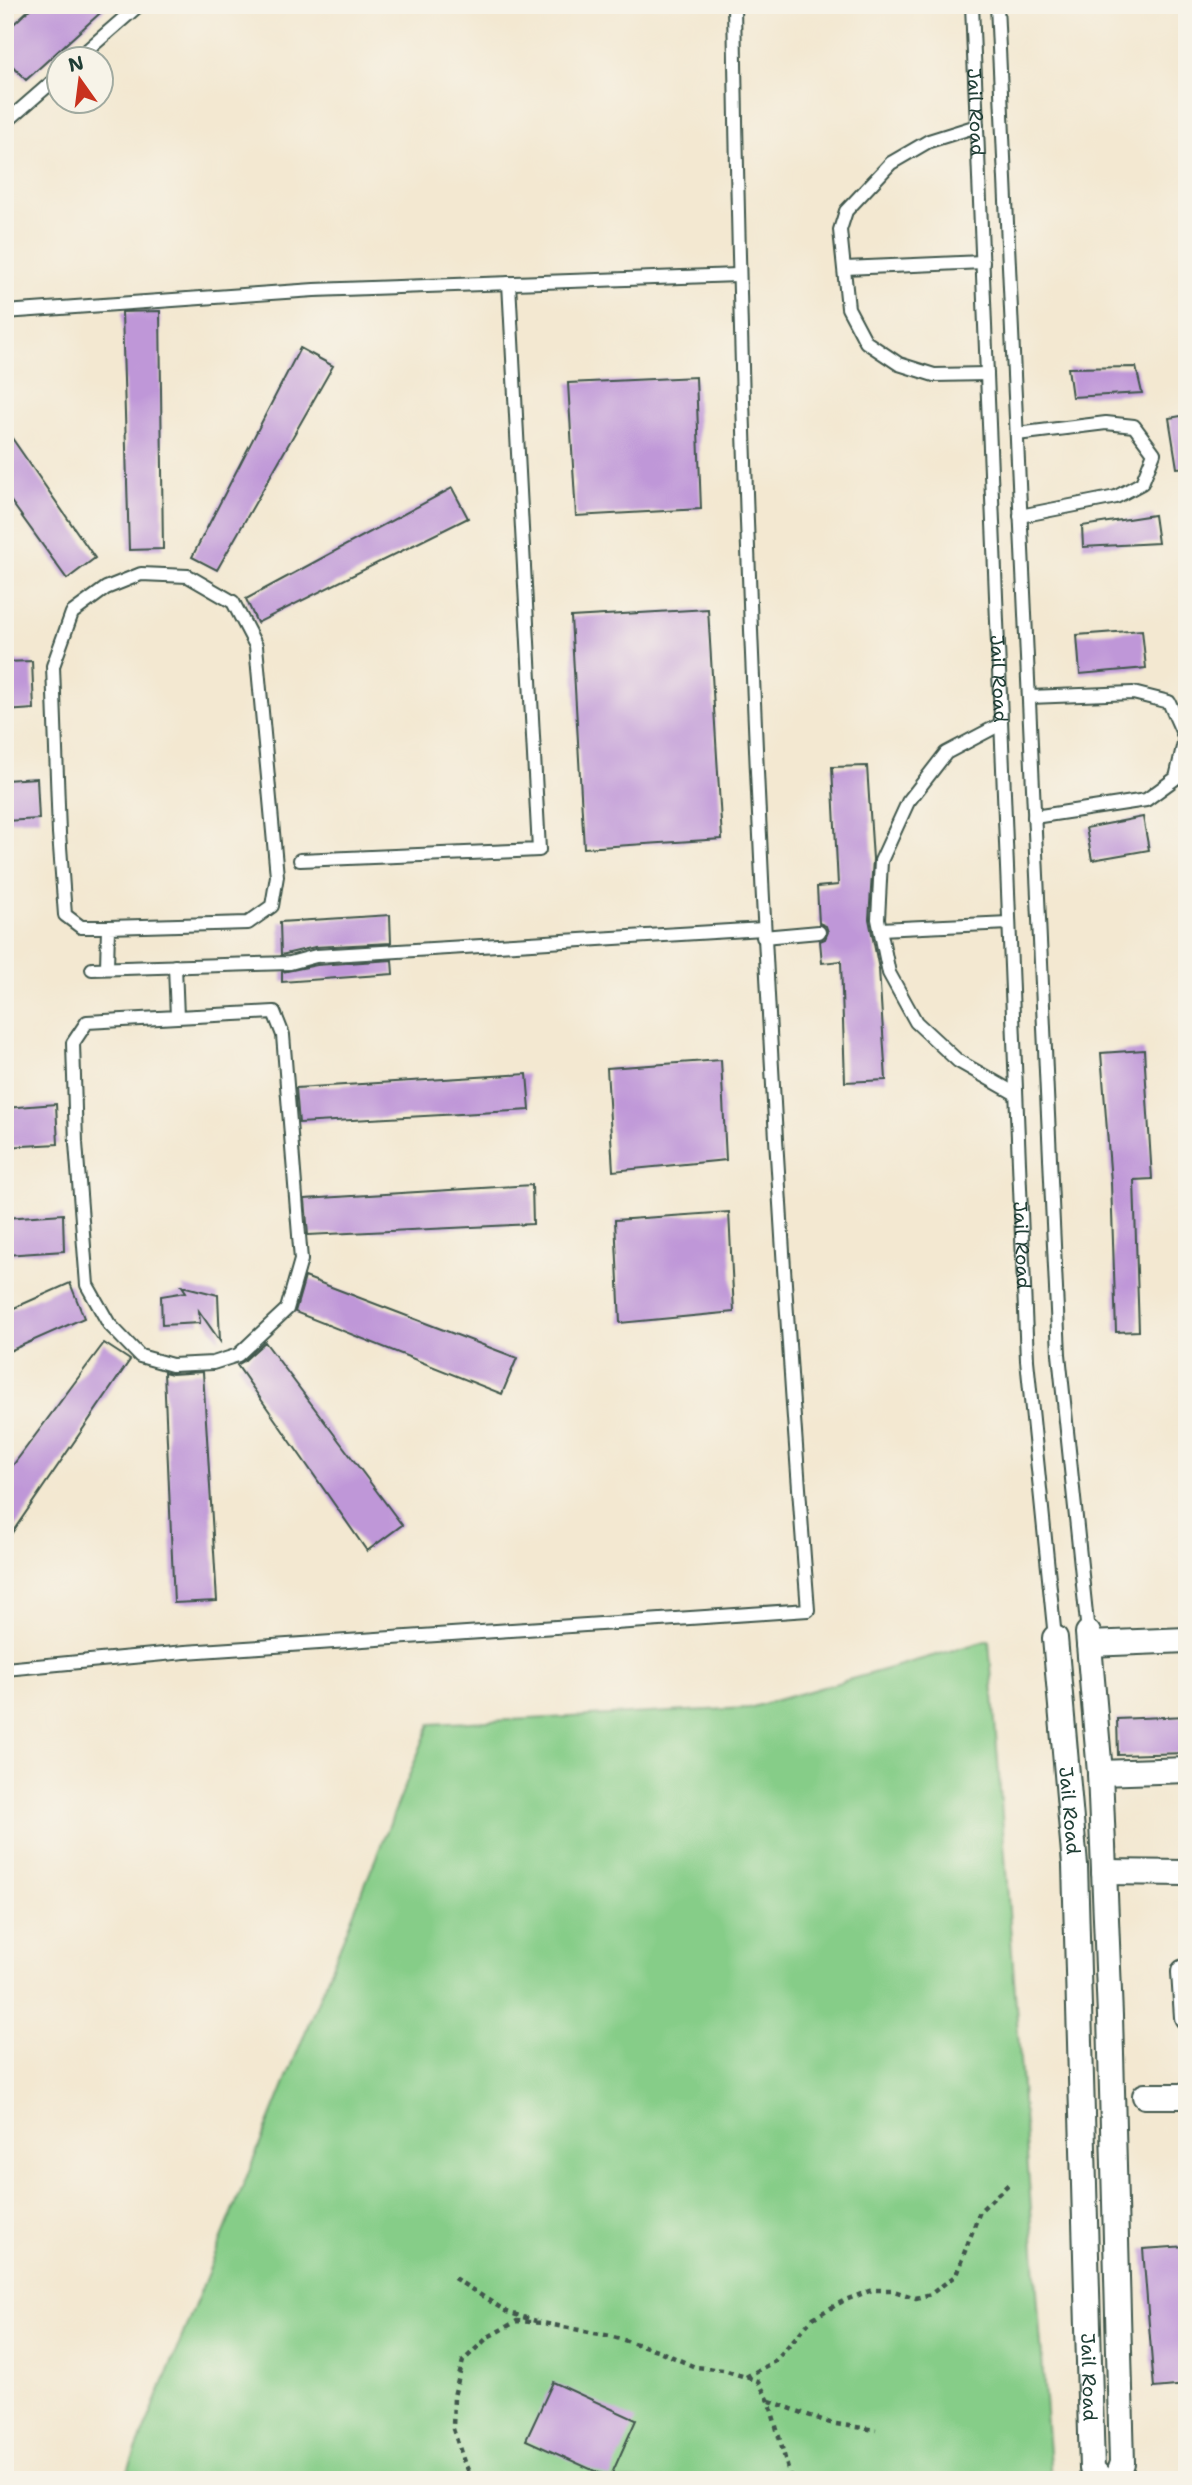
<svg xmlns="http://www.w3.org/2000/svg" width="1192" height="2485" viewBox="0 0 1192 2485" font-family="'Shantell Sans',sans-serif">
	<rect width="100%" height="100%" fill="#f7f3e8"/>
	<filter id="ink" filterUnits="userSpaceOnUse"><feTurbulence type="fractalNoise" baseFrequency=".0143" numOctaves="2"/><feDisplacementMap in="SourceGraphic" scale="14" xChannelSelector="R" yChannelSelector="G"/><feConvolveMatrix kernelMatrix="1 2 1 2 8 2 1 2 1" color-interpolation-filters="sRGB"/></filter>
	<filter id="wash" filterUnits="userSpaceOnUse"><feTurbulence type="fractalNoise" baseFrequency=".00686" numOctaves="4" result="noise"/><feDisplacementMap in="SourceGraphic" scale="28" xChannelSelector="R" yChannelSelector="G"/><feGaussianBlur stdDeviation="1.57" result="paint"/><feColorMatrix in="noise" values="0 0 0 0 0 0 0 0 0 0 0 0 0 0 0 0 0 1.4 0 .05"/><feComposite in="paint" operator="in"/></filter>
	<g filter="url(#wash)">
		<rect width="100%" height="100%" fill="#f3e8d1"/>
		<path fill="#86cd88" stroke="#52855e" stroke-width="2" d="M 989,1640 L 1051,2480 L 124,2480 L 430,1724 L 749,1708 Z"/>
		<g id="blocks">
			<path fill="#bf97d8" d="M 34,5 L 109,5 L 26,80 L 5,58 L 5,32 Z
				M 160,311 L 163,549 L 129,550 L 122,312 Z
				M 300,348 L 333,366 L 217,570 L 192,557 Z
				M 1136,367 L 1142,393 L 1072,397 L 1068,368 Z
				M 696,377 L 701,509 L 576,516 L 568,383 Z
				M 1187,415 L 1187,467 L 1177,468 L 1169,418 Z
				M 5,428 L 95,558 L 67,579 L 5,493 Z
				M 452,488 L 468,518 L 257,623 L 246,599 Z
				M 1154,515 L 1158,543 L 1083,547 L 1082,526 Z
				M 708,609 L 722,839 L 584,848 L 571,617 Z
				M 1142,630 L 1146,668 L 1080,674 L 1077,635 Z
				M 32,661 L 34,709 L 5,711 L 5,662 Z
				M 867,766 L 873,859 L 869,919 L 879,969 L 886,1080 L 845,1082 L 841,961 L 822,963 L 820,941 L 825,939 L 828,932 L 826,926 L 819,923 L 817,887 L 838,885 L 832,767 Z
				M 37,778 L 39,819 L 5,821 L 5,780 Z
				M 1143,817 L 1149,850 L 1092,860 L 1086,828 Z
				M 390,915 L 391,943 L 315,947 L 281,955 L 280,922 Z
				M 392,960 L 393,974 L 282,982 L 282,972 L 317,965 Z
				M 1144,1050 L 1152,1179 L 1134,1180 L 1139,1331 L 1116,1332 L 1111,1182 L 1101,1053 Z
				M 721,1060 L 726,1160 L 613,1171 L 607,1068 Z
				M 527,1074 L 530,1110 L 299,1123 L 296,1088 Z
				M 56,1104 L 58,1144 L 5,1147 L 5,1108 Z
				M 532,1185 L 533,1224 L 308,1235 L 305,1199 Z
				M 729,1212 L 734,1312 L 620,1323 L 615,1220 Z
				M 63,1214 L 64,1251 L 5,1255 L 5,1218 Z
				M 305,1277 L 517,1358 L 502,1394 L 295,1312 Z
				M 70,1283 L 84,1318 L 5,1353 L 5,1312 Z
				M 182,1286 L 218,1295 L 220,1341 L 199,1311 L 200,1323 L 162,1325 L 161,1296 L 186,1292 Z
				M 265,1342 L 402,1525 L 367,1551 L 237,1365 L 244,1361 Z
				M 104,1343 L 130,1360 L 5,1543 L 5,1476 Z
				M 164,1372 L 172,1374 L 203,1372 L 217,1601 L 174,1603 Z
				M 1187,1716 L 1187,1753 L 1118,1755 L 1117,1719 Z
				M 1187,2246 L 1187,2385 L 1154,2388 L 1143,2249 Z
				M 553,2382 L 636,2420 L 610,2478 L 526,2440 Z"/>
		</g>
	</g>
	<g filter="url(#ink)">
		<use href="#blocks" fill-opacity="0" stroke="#3f574c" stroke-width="2"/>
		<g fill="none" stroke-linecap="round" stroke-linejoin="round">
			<defs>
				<g id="service">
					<path id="s1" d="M 972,5 L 1027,1360 L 1055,1638"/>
					<path d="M 997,5 L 1059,1354 L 1088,1633"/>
					<path d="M 76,60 L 139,5"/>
					<path d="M 5,123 L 60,75"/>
					<path d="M 977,126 L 929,141 L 891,163 L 846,211 L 840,230 L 848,308 L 866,342 L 899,364 L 934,375 L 987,374"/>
					<path d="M 845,268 L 983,262"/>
					<path d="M 5,312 L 314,290 L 738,275"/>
					<path d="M 1017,434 L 1106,423 L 1134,426 L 1154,453 L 1142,483 L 1116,497 L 1020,516"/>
					<path d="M 1029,697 L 1133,693 L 1169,702 L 1185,738 L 1176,778 L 1146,800 L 1034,817"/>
					<path d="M 1001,724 L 946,753 L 908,802 L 881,861 L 878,919 L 889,973 L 916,1022 L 958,1061 L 1016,1094"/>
					<path d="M 300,860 L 539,850 L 509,283"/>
					<path d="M 880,929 L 1009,923"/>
					<path d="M 763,937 L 819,932"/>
					<path d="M 175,966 L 177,1017 L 274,1012 L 283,1035 L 301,1260 L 287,1309 L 238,1355 L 213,1363 L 172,1365 L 140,1356 L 109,1324 L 87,1285 L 76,1143 L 73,1043 L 87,1022 L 177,1017"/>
					<path d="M 107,968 L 108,927 L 81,927 L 65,915 L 59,833 L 53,666 L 72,613 L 106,588 L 141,574 L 188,576 L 233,602 L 256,646 L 277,876 L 272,906 L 248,923 L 108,927"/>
					<path d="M 92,969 L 290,963 L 316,956 L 763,929"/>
					<path d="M 5,1669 L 185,1652 L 808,1610 C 767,1076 742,541 734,5"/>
				</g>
				<g id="minor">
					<path d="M 1088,1633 L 1100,1773 L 1110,2016 L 1122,2463 L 1116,2480"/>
					<path id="s2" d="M 1055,1638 L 1075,1865 L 1092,2469 L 1102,2480"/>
					<path d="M 1089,1644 L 1187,1640"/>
					<path d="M 1100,1773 L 1187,1770"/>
					<path d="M 1104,1872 L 1187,1873"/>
					<path d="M 1184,1972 L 1187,2017"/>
					<path d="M 1145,2096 L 1187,2096"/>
				</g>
			</defs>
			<use href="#service" stroke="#3f574c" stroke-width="16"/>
			<use href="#minor" stroke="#3f574c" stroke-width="28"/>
			<path stroke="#3f574c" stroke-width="4.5" stroke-dasharray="5 5" stroke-linecap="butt" d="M 454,2278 L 507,2312 L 536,2321
				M 746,2377 L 775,2361 L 813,2318 L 845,2300 L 872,2290 L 891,2290 L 916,2298 L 931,2294 L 956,2275 L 980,2211 L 1010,2183
				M 770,2401 L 830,2423 L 876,2430
				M 473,2480 L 464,2462 L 453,2429 L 454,2396 L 463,2361 L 488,2337 L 517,2321 L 543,2323 L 610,2336 L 657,2350 L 695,2367 L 724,2370 L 758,2381 L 769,2401 L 791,2480"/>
			<use href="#service" stroke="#fff" stroke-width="12"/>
			<use href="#minor" stroke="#fff" stroke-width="24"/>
		</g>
	</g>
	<g text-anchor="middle" stroke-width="6" stroke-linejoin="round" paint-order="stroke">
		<g font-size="19" fill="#1f3d34" stroke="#f7f3e8">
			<text dy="7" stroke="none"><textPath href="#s1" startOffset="107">Jail Road</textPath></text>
			<text dy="7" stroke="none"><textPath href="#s1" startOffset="674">Jail Road</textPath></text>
			<text dy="7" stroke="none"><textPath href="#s1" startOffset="1241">Jail Road</textPath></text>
			<text dy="7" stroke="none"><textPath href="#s2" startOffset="173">Jail Road</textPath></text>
			<text dy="7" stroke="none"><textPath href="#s2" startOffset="740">Jail Road</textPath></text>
		</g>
	</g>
	<rect width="1192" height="2485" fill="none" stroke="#f7f3e8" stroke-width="28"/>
	<g transform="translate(80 80) rotate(346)"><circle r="33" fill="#f7f3e8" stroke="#a1aaa0" stroke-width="2"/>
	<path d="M0-5L12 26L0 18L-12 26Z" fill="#c8321e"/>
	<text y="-10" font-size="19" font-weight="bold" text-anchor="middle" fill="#1f3d34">N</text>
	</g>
</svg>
